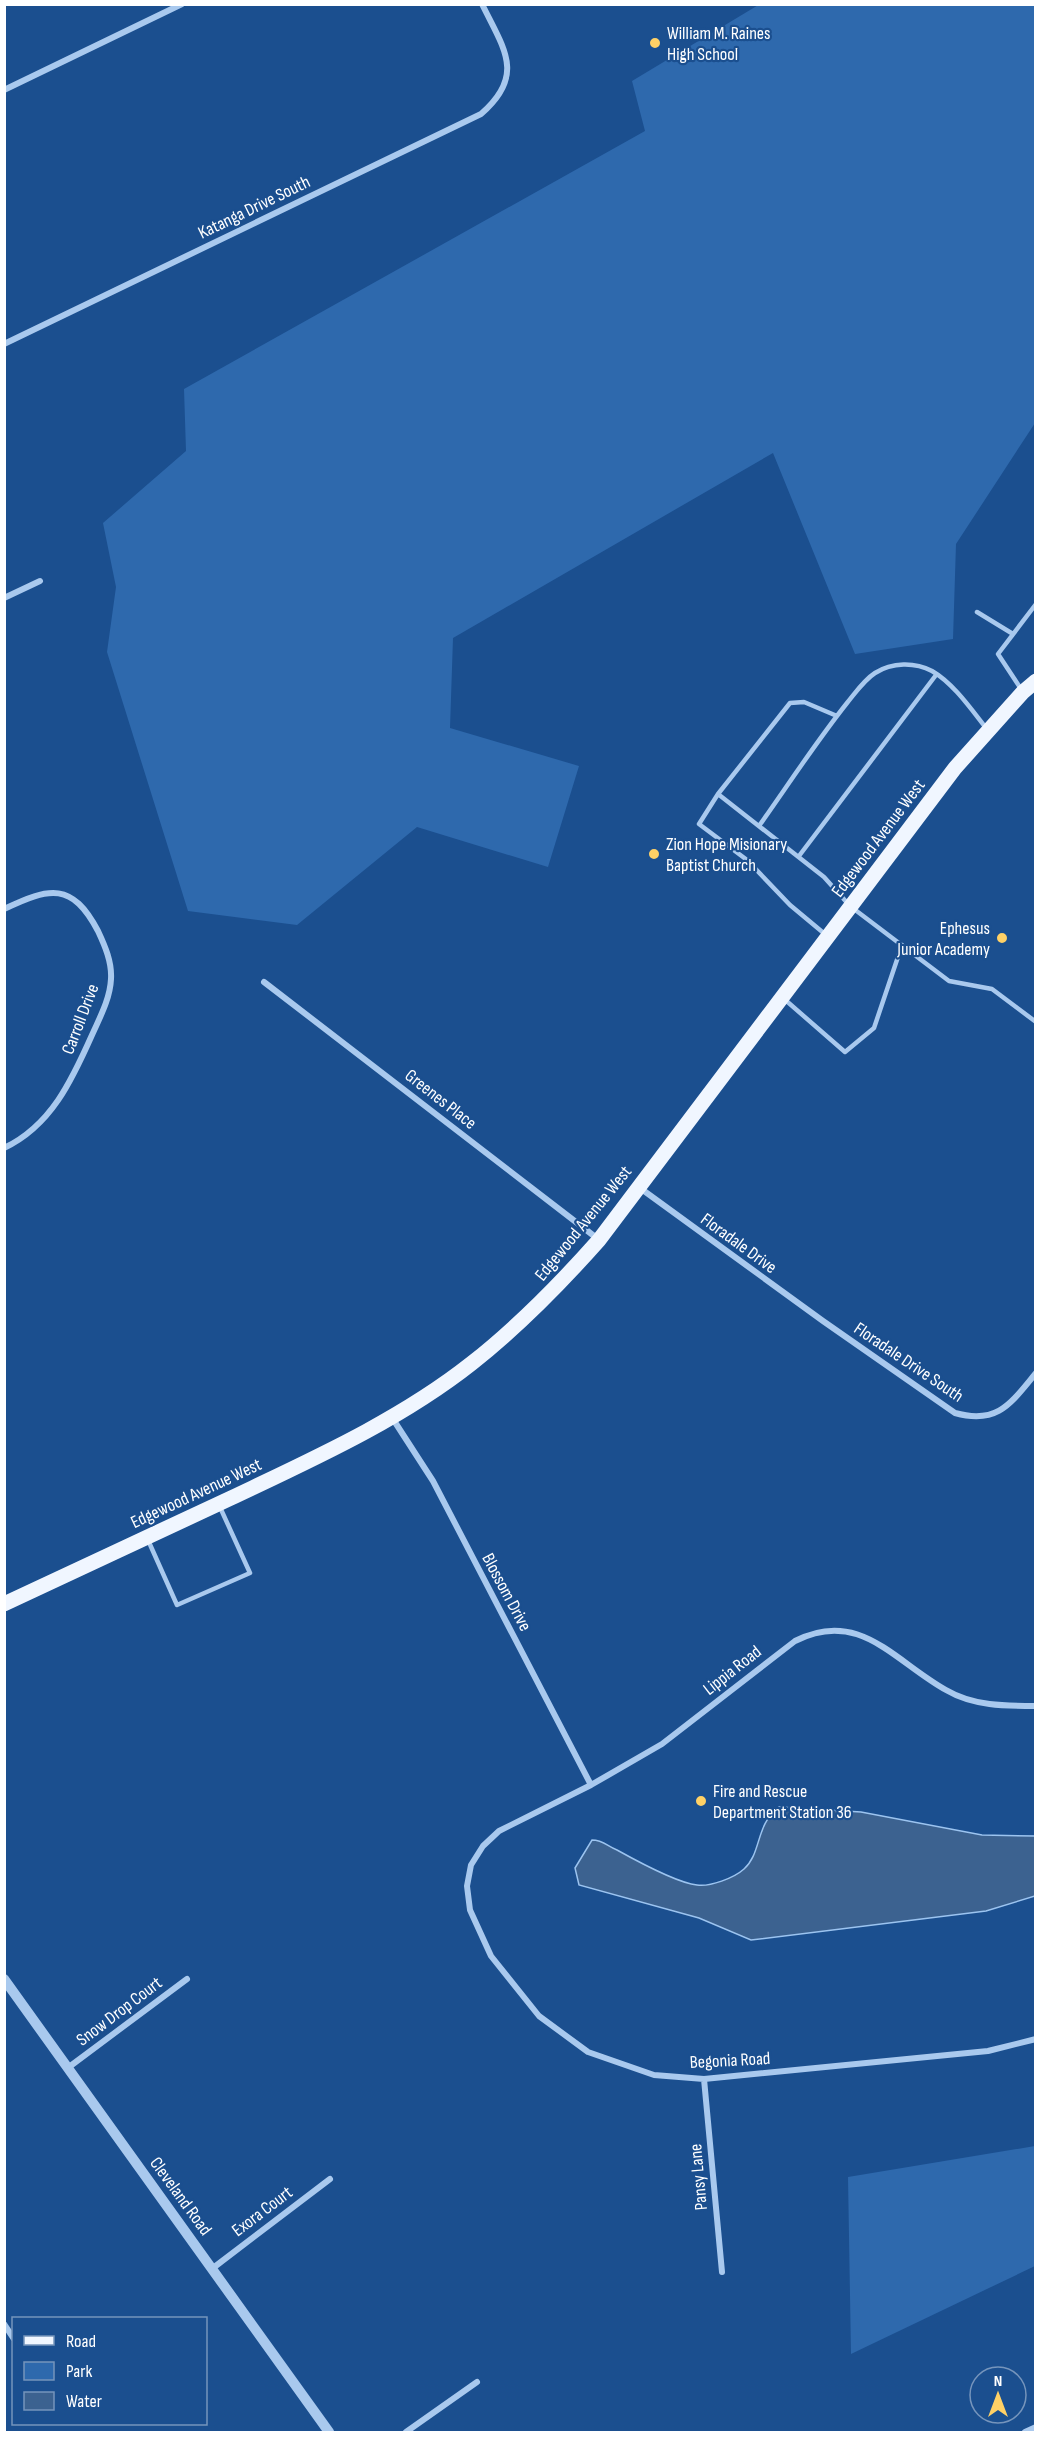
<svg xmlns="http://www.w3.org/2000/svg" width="1040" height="2437" viewBox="0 0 1040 2437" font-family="'Sofia Sans Condensed',sans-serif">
	<rect width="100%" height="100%" fill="#1b4f8f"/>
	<path fill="#2e69ad" d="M 760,4 L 1035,5 L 1035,423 L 956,544 L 953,639 L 855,654 L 773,453 L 453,638 L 450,728 L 579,766 L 548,867 L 417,827 L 297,925 L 188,911 L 107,652 L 116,587 L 103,523 L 186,451 L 184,389 L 645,131 L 632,81 Z
		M 1035,2146 L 1035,2266 L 851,2354 L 848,2177 Z"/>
	<path fill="#3c6290" stroke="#9cc4f0" stroke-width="1.5" d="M 779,1807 L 861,1812 L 982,1835 L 1035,1836 L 1035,1896 L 986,1911 L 751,1940 L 699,1918 L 579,1885 L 575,1868 L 592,1840 C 603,1840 607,1846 617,1850 C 635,1860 678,1883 697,1885 C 710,1887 734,1878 744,1869 C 762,1853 755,1825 779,1807 Z"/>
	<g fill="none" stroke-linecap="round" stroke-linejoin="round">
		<path stroke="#a9c9ee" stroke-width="4.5" d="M 977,612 L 1013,634
			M 1021,689 L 998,654 L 1036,604
			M 837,716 L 804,702 L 790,703 L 718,794 L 824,877 L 850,906 L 949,981 L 992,989 L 1036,1022
			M 718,794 L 699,824 L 747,860 L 790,905 L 826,935
			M 759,826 C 788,785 816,742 847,703 C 856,692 864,680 875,673 C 892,662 915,662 932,671 C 953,683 971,709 986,728
			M 799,856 L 936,675
			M 783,998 L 845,1052 L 874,1028 L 902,945
			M 148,1540 L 177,1605 L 250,1573 L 219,1505"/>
		<path stroke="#a9c9ee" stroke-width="6" d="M 4,90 L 182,4
			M 4,344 L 481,114 C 526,75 504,49 482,4
			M 4,598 L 40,581
			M 4,909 C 50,887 72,882 98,931 C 105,946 112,962 111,979 C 110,999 100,1017 92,1035 C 72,1080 51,1126 4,1148
			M 264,982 L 598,1239
			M 640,1188 L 823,1321 L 955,1413 C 998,1425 1011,1403 1036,1373
			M 391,1416 L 433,1481 L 591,1785
			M 1036,1706 C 1005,1706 973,1706 946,1690 C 894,1661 859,1608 795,1641 L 662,1744 L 591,1785 L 499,1831 L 483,1846 L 471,1865 L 467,1886 L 470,1910 L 491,1956 L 539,2016 L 588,2052 L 654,2075 L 704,2079 L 988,2051 L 1036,2039
			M 69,2067 L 187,1979
			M 704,2079 L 722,2272
			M 213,2268 L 330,2179
			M 4,2324 L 14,2339
			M 406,2432 L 477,2382
			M 1025,2432 L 1036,2427"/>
		<path stroke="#a9c9ee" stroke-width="10" d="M 4,1979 L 329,2432"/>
		<path stroke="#f0f6ff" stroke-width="15" d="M 4,1604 C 80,1569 155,1533 231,1498 C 313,1459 400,1420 472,1363 C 519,1326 560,1284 599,1240 L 955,768 L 1023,692 L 1036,681"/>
	</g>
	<g fill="#ffd166" stroke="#1b4f8f" stroke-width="2">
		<circle cx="655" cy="43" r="6"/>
		<circle cx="654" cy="854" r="6"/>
		<circle cx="1002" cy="938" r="6"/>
		<circle cx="701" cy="1801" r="6"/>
	</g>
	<g text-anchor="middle" stroke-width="4.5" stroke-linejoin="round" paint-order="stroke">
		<g font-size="18" fill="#fff" stroke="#1b4f8f" text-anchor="start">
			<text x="667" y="39">William M. Raines<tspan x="667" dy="21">High School</tspan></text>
			<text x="666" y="850">Zion Hope Misionary<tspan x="666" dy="21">Baptist Church</tspan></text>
			<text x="990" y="934" text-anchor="end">Ephesus<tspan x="990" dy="21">Junior Academy</tspan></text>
			<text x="713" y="1797">Fire and Rescue<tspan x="713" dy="21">Department Station 36</tspan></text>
		</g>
		<g font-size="18" fill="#fff" stroke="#1b4f8f">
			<text transform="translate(254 207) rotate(-26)" y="6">Katanga Drive South</text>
			<text transform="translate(878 838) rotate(-53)" y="6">Edgewood Avenue West</text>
			<text transform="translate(80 1019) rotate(-69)" y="6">Carroll Drive</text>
			<text transform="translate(441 1099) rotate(38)" y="6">Greenes Place</text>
			<text transform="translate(583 1223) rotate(-51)" y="6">Edgewood Avenue West</text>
			<text transform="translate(739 1243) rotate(36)" y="6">Floradale Drive</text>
			<text transform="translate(909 1362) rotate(34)" y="6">Floradale Drive South</text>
			<text transform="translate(196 1493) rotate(-25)" y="6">Edgewood Avenue West</text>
			<text transform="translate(507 1592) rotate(62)" y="6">Blossom Drive</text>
			<text transform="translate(732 1670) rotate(-38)" y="6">Lippia Road</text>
			<text transform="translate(119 2011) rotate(-37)" y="6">Snow Drop Court</text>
			<text transform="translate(730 2060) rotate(-3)" y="6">Begonia Road</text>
			<text transform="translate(698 2177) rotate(-95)" y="6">Pansy Lane</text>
			<text transform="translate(181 2196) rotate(54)" y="6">Cleveland Road</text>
			<text transform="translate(262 2211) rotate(-37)" y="6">Exora Court</text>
		</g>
	</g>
	<rect width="1040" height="2437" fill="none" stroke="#ffffff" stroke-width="12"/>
	<rect x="12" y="2317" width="195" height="108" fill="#1b4f8f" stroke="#7695bc" stroke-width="1.5"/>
	<rect x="24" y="2336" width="30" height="9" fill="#f0f6ff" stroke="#7695bc" stroke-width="1.5"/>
	<text x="66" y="2347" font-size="18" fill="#ffffff">Road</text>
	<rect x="24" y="2362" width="30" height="18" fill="#2e69ad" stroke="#7695bc" stroke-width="1.5"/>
	<text x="66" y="2377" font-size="18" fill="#ffffff">Park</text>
	<rect x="24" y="2392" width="30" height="18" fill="#3c6290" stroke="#7695bc" stroke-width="1.5"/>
	<text x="66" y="2407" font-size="18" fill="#ffffff">Water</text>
	<g transform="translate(998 2395)"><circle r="28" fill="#1b4f8f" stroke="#7695bc" stroke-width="1.5"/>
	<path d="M0-4.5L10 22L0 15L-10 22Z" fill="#ffd166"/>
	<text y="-9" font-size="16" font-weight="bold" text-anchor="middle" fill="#ffffff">N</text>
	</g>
</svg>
